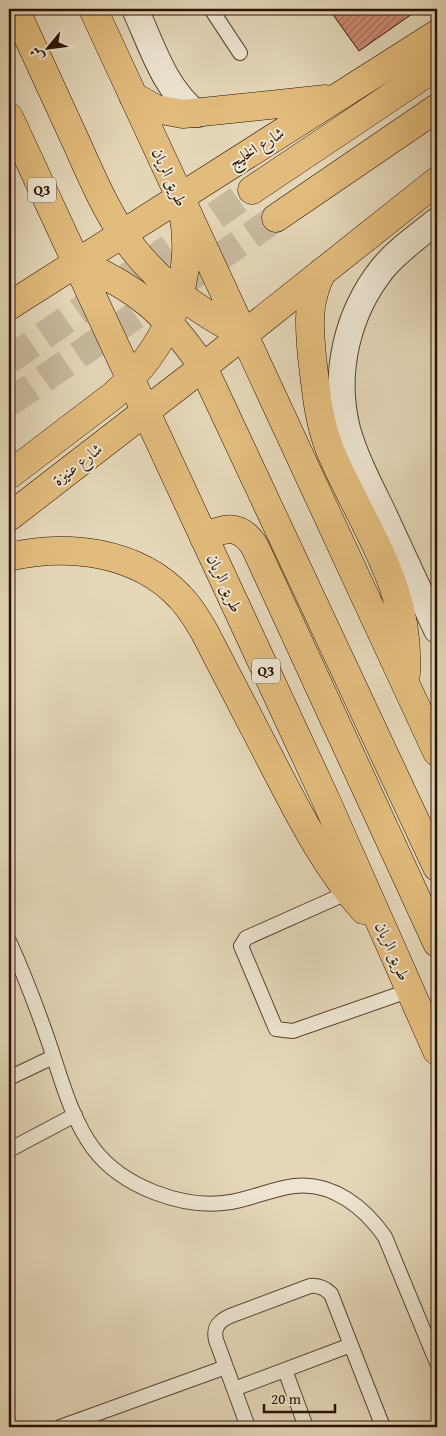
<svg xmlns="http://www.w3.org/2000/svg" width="446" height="1436" viewBox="0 0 446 1436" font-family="'Gentium Book Plus',Amiri,serif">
	<defs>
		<pattern id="building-hatch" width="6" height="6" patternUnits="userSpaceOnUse" patternTransform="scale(1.25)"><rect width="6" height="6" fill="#cd8c75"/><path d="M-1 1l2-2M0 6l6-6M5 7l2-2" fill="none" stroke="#a7715e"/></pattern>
	</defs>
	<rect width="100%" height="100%" fill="#e4d7b8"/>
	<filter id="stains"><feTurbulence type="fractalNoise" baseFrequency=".004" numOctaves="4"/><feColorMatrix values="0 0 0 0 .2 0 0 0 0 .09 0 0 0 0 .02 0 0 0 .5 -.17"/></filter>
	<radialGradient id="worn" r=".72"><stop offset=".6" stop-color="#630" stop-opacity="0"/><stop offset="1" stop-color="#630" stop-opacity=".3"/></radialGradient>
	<path fill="url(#building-hatch)" stroke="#2a1101" d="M 329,9 L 419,9 L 359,51 Z"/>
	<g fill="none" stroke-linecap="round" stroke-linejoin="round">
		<path stroke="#c8b99d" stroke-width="28" stroke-dasharray="28 14" stroke-linecap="butt" d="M 9,360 L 252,190
			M 9,403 L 276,218"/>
		<defs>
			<path id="lane" d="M 211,9 L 240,53
				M 349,892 L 246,938 L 241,946 L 276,1029 L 293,1031 L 411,990
				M 9,941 C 24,974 37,1008 49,1043 C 61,1078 71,1118 93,1148 C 122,1187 184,1210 231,1202 C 253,1198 272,1189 294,1186 C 332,1181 365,1208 385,1237 L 437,1363
				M 9,1078 L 53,1057
				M 9,1150 L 75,1115
				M 285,1370 L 306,1427
				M 234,1389 L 351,1345
				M 60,1427 L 226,1367
				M 248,1427 L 216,1340 C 213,1327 219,1321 230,1316 L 310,1286 C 319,1285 325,1288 331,1294 L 383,1427"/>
			<path id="street" d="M 135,9 C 152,46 164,88 197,114
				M 437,221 C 418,236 398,250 383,268 C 347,313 333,373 347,429 C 355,458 370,486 383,513 C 401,552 419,591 437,630"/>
			<path id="primary" d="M 15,9 C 36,54 56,99 77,144 C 93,180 110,220 135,251 C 164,287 201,313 243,334
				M 93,9 L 437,752
				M 133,96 L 156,109 L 183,114 L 326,99
				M 9,117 L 325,798 L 437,1051
				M 252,190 L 437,66
				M 276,218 L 437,108
				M 76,262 C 137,287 166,313 203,367 L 437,867
				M 322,272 C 307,302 309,325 312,357 C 316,389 318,420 330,450 C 362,526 411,586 406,673
				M 9,306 L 437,34
				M 9,475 L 114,395 C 164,350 195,287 184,218
				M 9,517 L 203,367 L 437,181
				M 204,538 C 225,526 241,524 255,547 L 437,943
				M 9,557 C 67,543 137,551 180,597 C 190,607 197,619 204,631 C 228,677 251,722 275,768 C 301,818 326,868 364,910"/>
		</defs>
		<use href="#lane" stroke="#58422f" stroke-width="16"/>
		<use href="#street" stroke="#58422f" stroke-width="28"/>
		<use href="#primary" stroke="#2a1101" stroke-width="29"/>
		<use href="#lane" stroke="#ede5d1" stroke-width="14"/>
		<use href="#street" stroke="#ede5d1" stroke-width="26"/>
		<use href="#primary" stroke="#e2bc7c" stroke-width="28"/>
	</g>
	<g text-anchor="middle" stroke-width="4" stroke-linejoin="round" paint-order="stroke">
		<g fill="#ede5d1" stroke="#64513f" stroke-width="1">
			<rect x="28" y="177.5" width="28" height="25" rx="4"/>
			<rect x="252" y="658.5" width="28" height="25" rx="4"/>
		</g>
		<g font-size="15" font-weight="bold" fill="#2a1101">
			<text x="42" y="195">Q3</text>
			<text x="266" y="676">Q3</text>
		</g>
		<g font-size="16" fill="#2a1101" stroke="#ede5d1">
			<text transform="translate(256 147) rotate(-32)" y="6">شارع الخليج</text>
			<text transform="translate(170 177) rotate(65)" y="6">طريق الريان</text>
			<text transform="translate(77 464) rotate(-38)" y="6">شارع عنيزة</text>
			<text transform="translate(225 583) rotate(65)" y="6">طريق الريان</text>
			<text transform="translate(393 951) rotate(66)" y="6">طريق الريان</text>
		</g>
	</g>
	<rect width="446" height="1436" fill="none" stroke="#e4d7b8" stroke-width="30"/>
	<rect x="10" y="10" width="426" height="1416" fill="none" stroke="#2a1101" stroke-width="2.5"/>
	<rect x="15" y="15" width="416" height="1406" fill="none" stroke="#2a1101"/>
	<g transform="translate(48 48) rotate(241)" stroke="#ede5d1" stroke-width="4" paint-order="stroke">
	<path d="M0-4L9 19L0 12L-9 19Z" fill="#2a1101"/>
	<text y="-8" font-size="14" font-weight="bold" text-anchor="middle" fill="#2a1101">ش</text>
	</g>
	<path d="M264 1404v8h71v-8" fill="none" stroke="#2a1101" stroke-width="2.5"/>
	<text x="271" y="1404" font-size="15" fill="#2a1101" stroke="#ede5d1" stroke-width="4" paint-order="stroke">20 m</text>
	<rect width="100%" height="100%" filter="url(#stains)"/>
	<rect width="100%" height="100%" fill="url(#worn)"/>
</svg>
